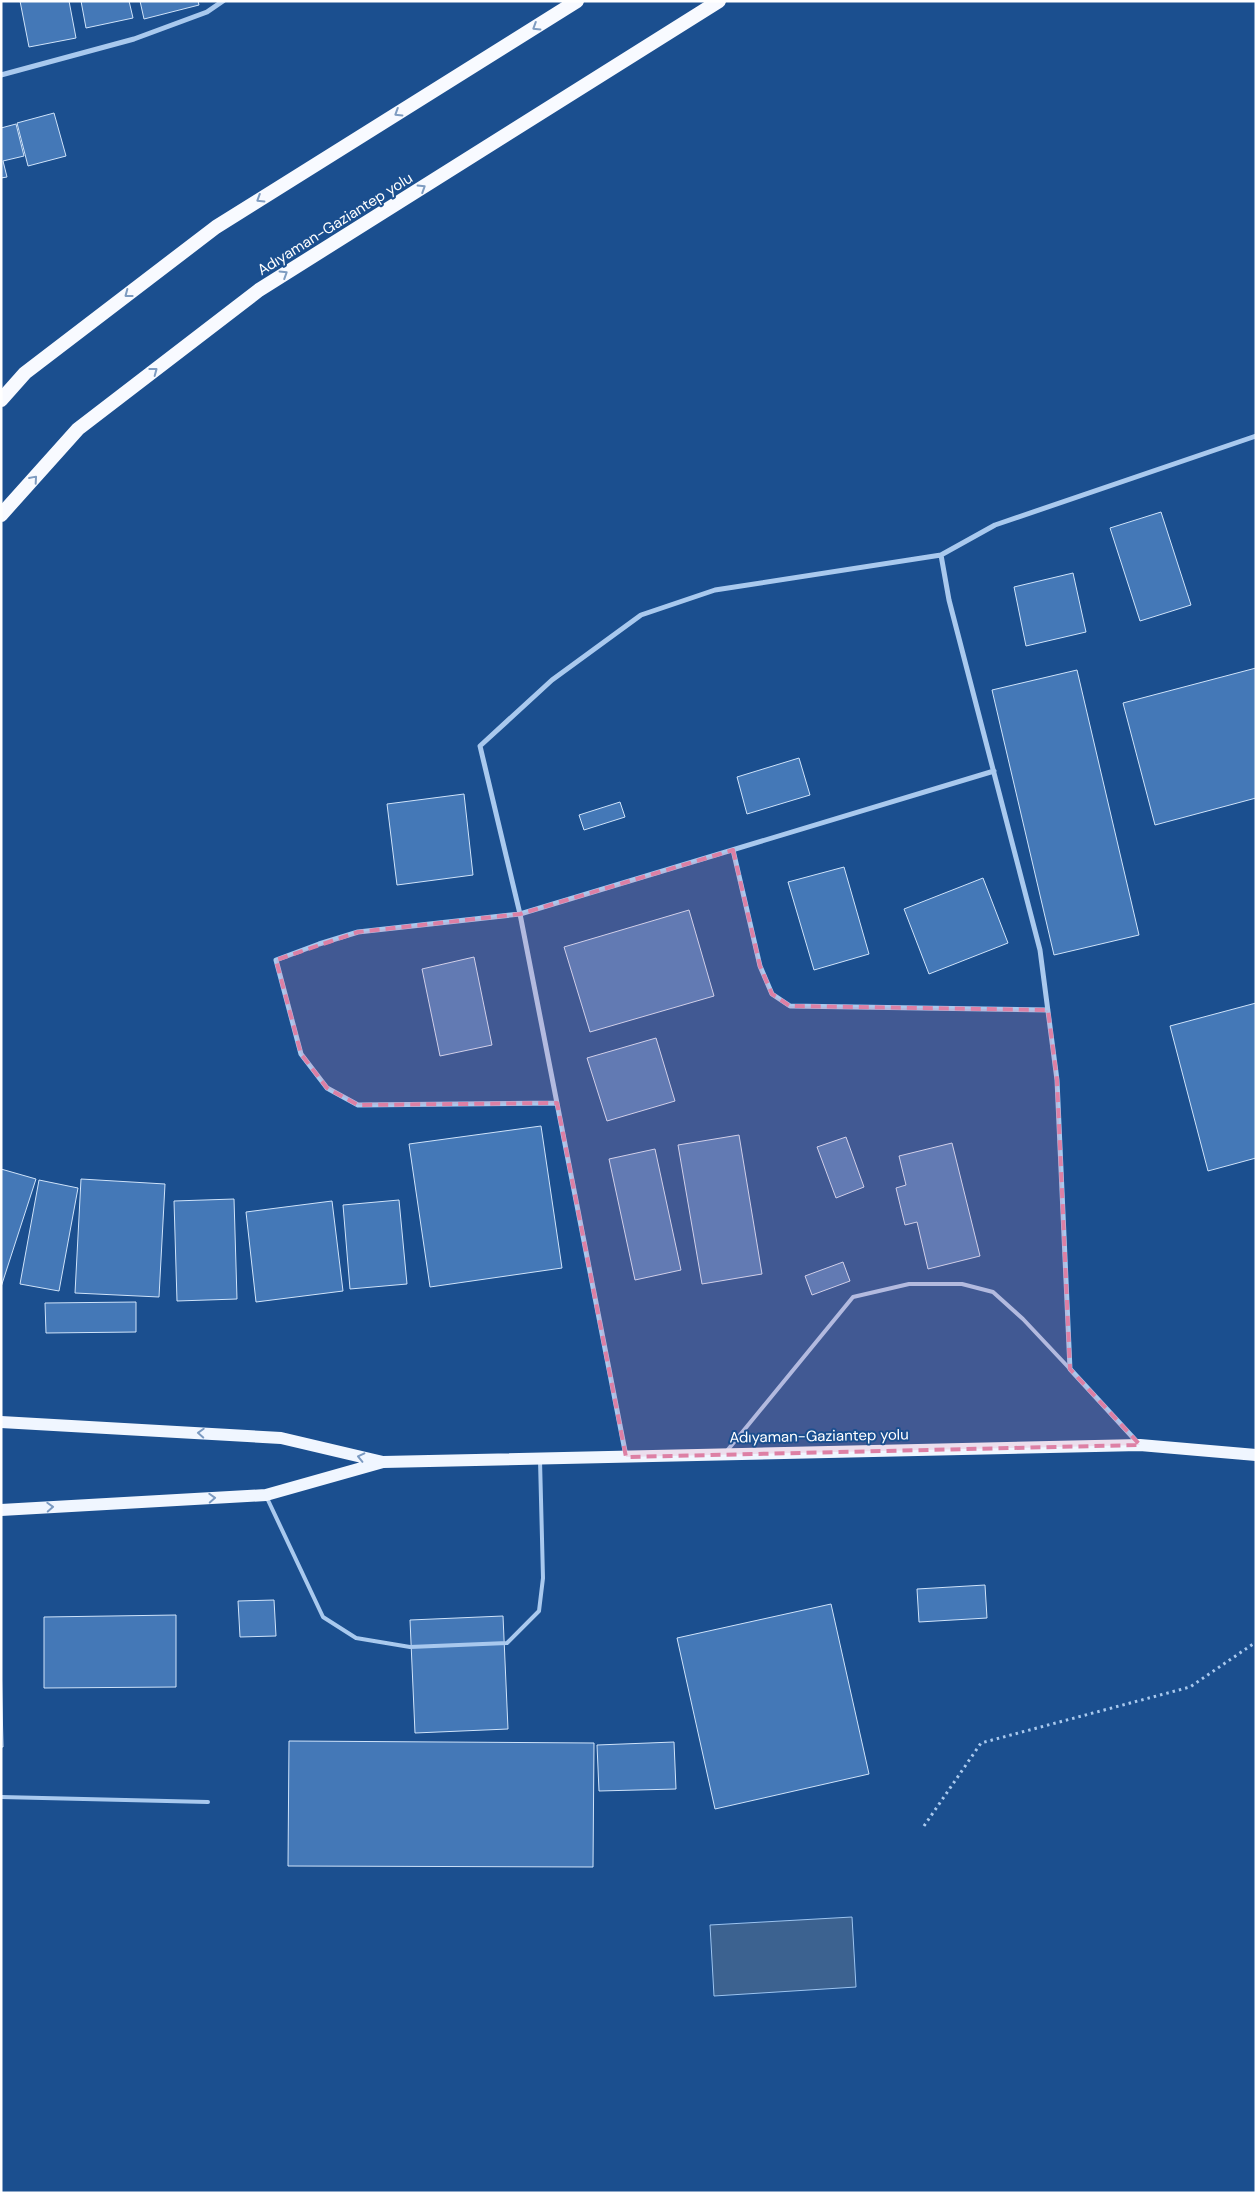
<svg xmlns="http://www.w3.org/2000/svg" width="1257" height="2194" viewBox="0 0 1257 2194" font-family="'DM Sans',sans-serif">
	<rect width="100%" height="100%" fill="#1b4f8f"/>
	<path fill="#3c6290" stroke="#9cc4f0" d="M 852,1917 L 856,1987 L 714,1996 L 710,1925 Z"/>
	<path fill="#4478b7" stroke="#cfe3fa" d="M 20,1 L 69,1 L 76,38 L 29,47 Z
		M 81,1 L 129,1 L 133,18 L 86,28 Z
		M 140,1 L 198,1 L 199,5 L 144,19 Z
		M 54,113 L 66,156 L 28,166 L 17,123 Z
		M 16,124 L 24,156 L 3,161 L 7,177 L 1,178 L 1,128 Z
		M 1161,512 L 1191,605 L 1140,621 L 1110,528 Z
		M 1073,573 L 1086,632 L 1026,646 L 1014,587 Z
		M 1256,668 L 1256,798 L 1155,825 L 1123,703 Z
		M 1077,670 L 1139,935 L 1054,955 L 992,690 Z
		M 799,758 L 810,795 L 747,814 L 737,777 Z
		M 464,794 L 473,875 L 397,885 L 387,804 Z
		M 620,802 L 625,817 L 584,830 L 579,815 Z
		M 844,867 L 869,954 L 814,970 L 788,882 Z
		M 983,878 L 1008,943 L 929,974 L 904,909 Z
		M 689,910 L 714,996 L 590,1032 L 564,947 Z
		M 474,957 L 492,1045 L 440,1056 L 422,969 Z
		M 1256,1003 L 1256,1158 L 1208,1171 L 1170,1026 Z
		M 656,1038 L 675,1101 L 607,1121 L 587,1058 Z
		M 541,1126 L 562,1268 L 430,1287 L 409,1144 Z
		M 739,1135 L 762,1274 L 702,1284 L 678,1145 Z
		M 846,1137 L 864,1187 L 836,1198 L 817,1147 Z
		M 952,1143 L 980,1256 L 928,1269 L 917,1222 L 905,1225 L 896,1188 L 906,1185 L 899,1156 Z
		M 655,1149 L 681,1270 L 635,1280 L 609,1159 Z
		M 1,1169 L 36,1179 L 1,1287 Z
		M 81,1179 L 165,1184 L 159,1297 L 75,1293 Z
		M 39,1180 L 78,1188 L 59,1291 L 20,1284 Z
		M 234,1199 L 237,1299 L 177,1301 L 174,1201 Z
		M 399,1200 L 407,1284 L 350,1289 L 343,1205 Z
		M 332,1201 L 343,1291 L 256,1302 L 246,1212 Z
		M 843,1262 L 850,1281 L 812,1295 L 805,1276 Z
		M 136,1302 L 136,1332 L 46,1333 L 45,1303 Z
		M 985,1585 L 987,1618 L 919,1622 L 917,1589 Z
		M 274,1600 L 276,1636 L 240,1637 L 238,1601 Z
		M 831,1604 L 869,1774 L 715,1809 L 677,1638 Z
		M 176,1615 L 176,1687 L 44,1688 L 44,1617 Z
		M 503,1616 L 508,1729 L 415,1733 L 410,1620 Z
		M 1,1657 L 3,1747 L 1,1747 Z
		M 289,1741 L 594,1743 L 593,1867 L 288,1866 Z
		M 674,1742 L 676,1789 L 599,1791 L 597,1745 Z"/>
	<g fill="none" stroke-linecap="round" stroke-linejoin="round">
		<path stroke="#a9c9ee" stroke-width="3" stroke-dasharray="2.5 4" stroke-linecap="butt" d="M 924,1826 L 981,1743 L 1190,1687 L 1256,1642"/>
		<path stroke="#a9c9ee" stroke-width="4" d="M 726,1452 L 853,1297 L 909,1284 L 962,1284 L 993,1292 L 1023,1319 L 1070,1369
			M 267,1498 L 323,1617 L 356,1638 L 410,1647 L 507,1643 L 539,1611 L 543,1578 L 540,1460
			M 1,1797 L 208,1802"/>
		<path stroke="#a9c9ee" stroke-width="5" d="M 1,75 L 134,39 L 207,12 L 223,1
			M 733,850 L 760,966 L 772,994 L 790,1006 L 1048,1010
			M 557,1103 L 358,1105 L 327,1088 L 301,1054 L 276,960 L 319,944 L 358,932 L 520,914 L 994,771
			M 1138,1443 L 1070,1369 L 1057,1080 L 1040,950 L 949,600 L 941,555 L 995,525 L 1256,436
			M 626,1456 L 520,914 L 480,746 L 552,680 L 641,615 L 715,590 L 941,555"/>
		<path stroke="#f0f6ff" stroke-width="12" d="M 1,1422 L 281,1438 L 383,1462 L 266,1495 L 1,1510
			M 383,1462 L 1140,1445 L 1256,1455"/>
		<path stroke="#f8faff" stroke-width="14" d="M 1,400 L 25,373 L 216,227 L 577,1
			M 1,515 L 78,429 L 259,290 L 719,1"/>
	</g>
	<defs><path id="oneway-chevron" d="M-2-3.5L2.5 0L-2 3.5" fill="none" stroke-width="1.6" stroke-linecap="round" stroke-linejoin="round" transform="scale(1.25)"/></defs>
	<g stroke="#7e9cc1">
		<use href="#oneway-chevron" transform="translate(536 27) rotate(148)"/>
		<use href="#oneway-chevron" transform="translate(398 113) rotate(148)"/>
		<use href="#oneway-chevron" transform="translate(422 188) rotate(-32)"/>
		<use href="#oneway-chevron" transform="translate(260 199) rotate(148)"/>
		<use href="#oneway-chevron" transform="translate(284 274) rotate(-32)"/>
		<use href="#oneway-chevron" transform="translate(128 294) rotate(143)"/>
		<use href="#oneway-chevron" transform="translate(154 371) rotate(-37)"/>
		<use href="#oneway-chevron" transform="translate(34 479) rotate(-49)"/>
	</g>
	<g stroke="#7b9ac1">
		<use href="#oneway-chevron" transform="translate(201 1433) rotate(-177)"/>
		<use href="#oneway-chevron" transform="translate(361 1457) rotate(-167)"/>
		<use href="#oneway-chevron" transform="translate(212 1498) rotate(-3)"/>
		<use href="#oneway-chevron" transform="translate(50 1507) rotate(-3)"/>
	</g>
	<path fill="#dd80a5" fill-opacity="0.2" stroke="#dd80a5" stroke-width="4" stroke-dasharray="10 6" stroke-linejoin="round" d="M 733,850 L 760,966 L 772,994 L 790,1006 L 1048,1010 L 1057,1080 L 1070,1369 L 1140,1445 L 626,1457 L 557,1103 L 358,1105 L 327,1088 L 301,1054 L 276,960 L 358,932 L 520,914 Z"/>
	<g text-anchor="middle" stroke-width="4" stroke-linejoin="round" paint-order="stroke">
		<g font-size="15" fill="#fff" stroke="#1b4f8f">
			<text transform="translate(335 224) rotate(-32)" y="5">Adıyaman-Gaziantep yolu</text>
			<text transform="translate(819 1436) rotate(-1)" y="5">Adıyaman-Gaziantep yolu</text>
		</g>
	</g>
	<rect width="1257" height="2194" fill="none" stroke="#ffffff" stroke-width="5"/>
</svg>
